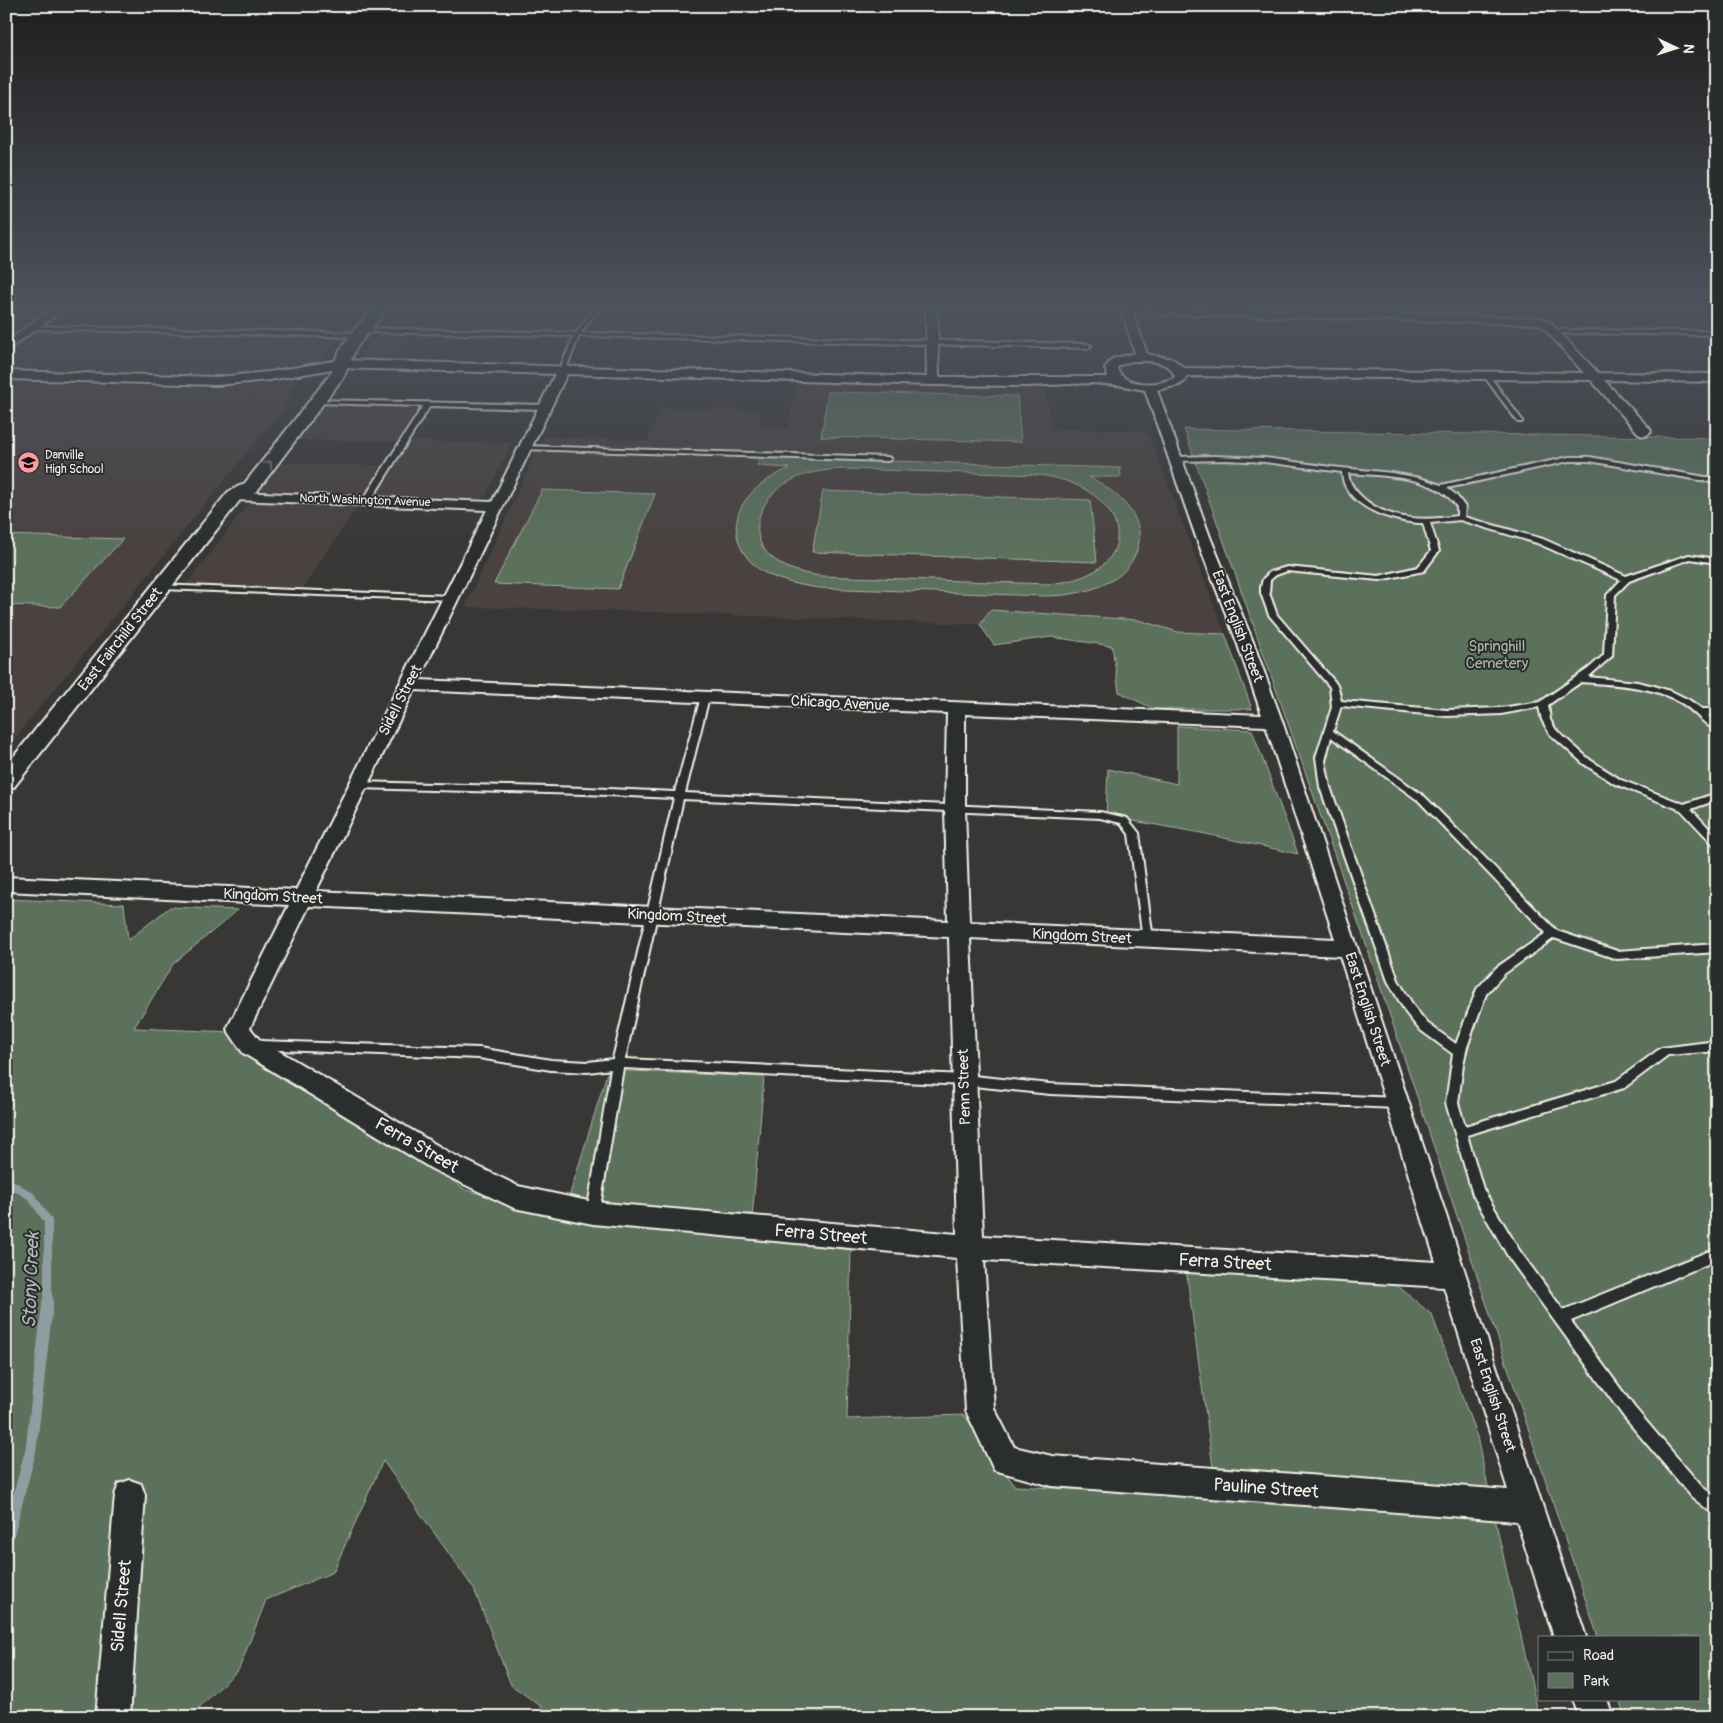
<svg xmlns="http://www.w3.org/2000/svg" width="1723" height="1723" viewBox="0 0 1723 1723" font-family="Pangolin,sans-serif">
	<rect width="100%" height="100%" fill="#383736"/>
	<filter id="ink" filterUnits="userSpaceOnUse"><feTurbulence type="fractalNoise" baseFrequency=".02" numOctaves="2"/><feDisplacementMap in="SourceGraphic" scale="10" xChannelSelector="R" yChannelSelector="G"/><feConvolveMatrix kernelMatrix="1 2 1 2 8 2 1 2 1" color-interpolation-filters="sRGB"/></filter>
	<g filter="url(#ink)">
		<path fill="#484240" d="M 6,308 L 48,308 L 6,338 Z
			M 45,329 L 343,335 L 321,362 L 244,375 L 6,369 L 6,355 L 35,334 Z
			M 380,331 L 409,331 L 389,361 L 362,360 L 359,358 Z
			M 290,380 L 301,382 L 291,388 L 291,399 L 6,749 L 6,383 L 208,388 L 238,387 Z
			M 798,382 L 1044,387 L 1052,428 L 1147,431 L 1225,634 L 622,611 L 465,607 L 543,437 L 648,440 L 660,408 L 762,410 L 758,426 L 788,427 Z
			M 326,402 L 428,404 L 405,441 L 512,443 L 485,497 L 471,500 L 258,490 L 279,463 L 389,466 L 403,442 L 297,440 Z
			M 249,503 L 358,505 L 300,592 L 183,588 Z"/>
		<path fill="#5b715c" stroke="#a8b1a2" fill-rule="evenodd" d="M 828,392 L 1017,396 L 1021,442 L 821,437 Z
			M 1184,429 L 1717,438 L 1717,1717 L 1625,1717 L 1619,1699 L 1699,1699 L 1699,1637 L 1598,1637 L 1367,947 Z
			M 760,457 L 1120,468 L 1121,477 L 1089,477 C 1117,491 1153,521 1134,557 C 1129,566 1123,574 1114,579 C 1093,592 1068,596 1044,596 L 819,588 C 798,585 778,581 760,570 C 751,563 743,554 739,543 C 726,506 761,480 790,468 L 757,466 ZM 843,469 L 1039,475 C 1132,486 1151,576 1047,584 L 822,576 C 806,574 791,571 778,562 C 742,539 759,497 790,481 C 806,472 825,470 843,469 Z
			M 542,490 L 655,494 L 618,589 L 494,584 Z
			M 823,491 L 1090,500 L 1097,562 L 812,552 Z
			M 6,535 L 123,539 L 60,607 L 6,605 Z
			M 990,610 L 1138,620 L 1178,632 L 1225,634 L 1252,709 L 1154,709 L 1119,692 L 1112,646 L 1051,637 L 994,645 L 980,625 Z
			M 1177,726 L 1252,730 L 1298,854 L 1201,833 L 1106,816 L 1108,769 L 1177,784 Z
			M 6,899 L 124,904 L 128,940 L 170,907 L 238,910 L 173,964 L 134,1028 L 232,1032 L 466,1190 L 563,1217 L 608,1070 L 764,1077 L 752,1219 L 748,1240 L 851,1249 L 847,1419 L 964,1415 L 1015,1486 L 1217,1497 L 1186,1269 L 1391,1280 L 1432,1315 L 1477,1437 L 1539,1717 L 541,1717 L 542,1707 L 511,1685 L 474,1589 L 383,1461 L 333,1572 L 266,1600 L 239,1669 L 189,1717 L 6,1717 Z"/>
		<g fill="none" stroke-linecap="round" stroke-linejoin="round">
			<path stroke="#909ea2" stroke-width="8" d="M 6,1181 L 31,1196 L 48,1221 L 48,1301"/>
			<path stroke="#909ea2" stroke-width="11" d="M 6,1544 L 31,1449 L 48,1300"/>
			<defs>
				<path id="service" d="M 594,308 L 599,308 L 581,333 L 1088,344 L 1091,346 L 1088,348 L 579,336 L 565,371 L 562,373 L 559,371 L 574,336 L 363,332 L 360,330 L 363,328 L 576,333 Z
					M 33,326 L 359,333 L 362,335 L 359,337 L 31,329 L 30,328 Z
					M 1553,330 L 1717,331 L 1717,335 L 1551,333 L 1550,332 Z
					M 1484,374 L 1488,374 L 1522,420 L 1522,422 L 1518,422 L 1484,376 Z
					M 317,400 L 545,405 L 548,407 L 545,409 L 430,406 L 371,500 L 367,502 L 363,500 L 423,406 L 315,403 L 315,401 Z
					M 525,446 L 888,457 L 891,459 L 888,461 L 523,449 L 522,448 Z
					M 1214,456 L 1265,458 L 1331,467 L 1392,473 L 1420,478 L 1441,485 L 1569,457 L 1589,457 L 1717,479 L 1717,483 L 1589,461 L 1569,461 L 1447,488 L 1456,495 L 1465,507 L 1464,517 L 1543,539 L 1626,576 L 1689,555 L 1717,559 L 1717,563 L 1690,559 L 1629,581 L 1615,595 L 1612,656 L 1588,677 L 1637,682 L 1654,686 L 1673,692 L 1689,700 L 1702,709 L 1717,709 L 1717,715 L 1708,715 L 1717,723 L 1717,731 C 1707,727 1694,711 1683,704 C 1653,685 1615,685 1581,682 L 1548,705 L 1550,720 L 1556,730 L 1590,760 L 1621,780 L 1684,804 L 1717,793 L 1717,800 L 1691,809 L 1717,837 L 1717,846 L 1714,845 L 1681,810 L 1615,784 L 1584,764 L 1550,734 L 1542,720 L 1539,707 L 1501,714 L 1447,716 L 1341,706 L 1333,731 L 1425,797 L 1557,931 L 1617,951 L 1717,944 L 1717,952 L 1617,959 L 1554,938 L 1504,974 L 1486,994 L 1467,1047 L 1463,1064 L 1458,1103 L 1465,1126 L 1616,1081 L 1661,1048 L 1717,1041 L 1717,1051 L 1668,1055 L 1624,1088 L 1467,1135 L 1483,1189 L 1519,1250 L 1563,1310 L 1717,1248 L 1717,1260 L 1571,1321 L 1634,1407 L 1702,1487 L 1717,1498 L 1717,1516 L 1712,1513 L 1692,1497 L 1624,1417 L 1509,1258 L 1473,1195 L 1446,1103 L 1453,1054 L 1419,1029 L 1406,1013 L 1388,981 L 1320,787 L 1316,757 L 1332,707 L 1330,687 L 1269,615 L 1261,593 L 1261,587 L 1263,579 L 1270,572 L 1287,567 L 1379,576 L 1418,567 L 1431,551 L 1423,523 C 1395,523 1343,507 1342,472 L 1265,462 L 1227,460 L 1176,461 L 1173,459 L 1176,457 ZM 1348,473 C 1383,476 1437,475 1457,507 L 1457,516 C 1424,521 1390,521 1364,499 C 1356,492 1349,484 1348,473 ZM 1460,520 L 1537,543 L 1621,580 L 1607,595 L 1604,655 L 1588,669 L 1540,702 L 1501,708 L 1447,710 L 1341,701 L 1338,687 L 1334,681 L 1277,615 L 1269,593 L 1270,580 L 1276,575 L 1287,571 L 1379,580 L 1424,571 L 1439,551 L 1430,523 ZM 1331,737 L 1419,801 L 1546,933 L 1496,968 L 1477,989 L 1456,1044 L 1427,1023 L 1414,1007 L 1398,980 L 1330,787 L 1325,761 Z
					M 158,585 L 452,596 L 456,598 L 452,600 L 161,589 L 157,587 Z
					M 705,694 L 709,697 L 685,793 L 1100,812 L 1127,818 L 1139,833 L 1153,940 L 1152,943 L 1144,943 L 1143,940 L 1129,834 L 1121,823 L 1100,818 L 683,799 L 625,1059 L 964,1075 L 1050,1084 L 1398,1098 L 1402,1099 L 1404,1103 L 1402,1107 L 1398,1108 L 1050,1094 L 964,1085 L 623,1068 L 599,1213 L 598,1217 L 593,1219 L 588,1217 L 587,1213 L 611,1069 L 588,1072 L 551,1070 L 479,1058 L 255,1049 L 253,1046 L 255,1043 L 259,1041 L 479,1048 L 551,1060 L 588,1062 L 613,1059 L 674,798 L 585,794 L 357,788 L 352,785 L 357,782 L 585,788 L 675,792 L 701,697 Z"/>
				<path id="minor" d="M 53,308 L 66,308 L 6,351 L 6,342 Z
					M 926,308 L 937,308 L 939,377 L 1108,377 L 1105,368 L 1112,359 L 1135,353 L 1122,312 L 1081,311 L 1076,308 L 1212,308 L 1539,318 L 1550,322 L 1598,373 L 1717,374 L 1717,382 L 1604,380 L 1650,429 L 1651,432 L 1645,436 L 1640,435 L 1591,380 L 1186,376 L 1185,381 L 1179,385 L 1157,390 L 1210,537 L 1253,642 L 1282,721 L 1586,1637 L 1554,1637 L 1517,1521 L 1052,1486 L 994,1470 L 966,1411 L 957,1258 L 593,1224 L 514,1208 L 432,1169 L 243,1053 L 227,1029 L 289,905 L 6,891 L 6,877 L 296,890 L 487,510 L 234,500 L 227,496 L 234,492 L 492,502 L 555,374 L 339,368 L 269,380 L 217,385 L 6,379 L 6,371 L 217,377 L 269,372 L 339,360 L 927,377 ZM 1133,313 L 1537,324 L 1542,326 L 1584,373 L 1184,368 L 1173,359 L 1147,354 ZM 1132,361 C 1147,361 1170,359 1175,377 C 1160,386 1124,388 1117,368 L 1120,365 ZM 567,374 L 933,385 L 1027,386 L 1092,383 L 1118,385 L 1145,390 L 1196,537 L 1237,642 L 1262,715 L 419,680 ZM 414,690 L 947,713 L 945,808 L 948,921 L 316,891 ZM 965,714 L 1266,726 L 1335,939 L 969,922 L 965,808 ZM 309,906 L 949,937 L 957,1234 L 593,1202 L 518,1186 L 450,1153 L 259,1039 L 250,1028 ZM 970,938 L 1340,956 L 1436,1262 L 983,1236 ZM 984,1260 L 1444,1287 L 1508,1490 L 1052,1456 L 1014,1447 L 994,1408 Z
					M 130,1480 L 141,1484 L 145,1495 L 130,1717 L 96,1717 L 115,1495 L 119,1484 Z
					M 1573,1699 L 1607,1699 L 1613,1717 L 1579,1717 Z"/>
				<path id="tertiary" d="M 373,308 L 388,308 L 356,348 L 344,376 L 257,491 L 240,500 L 14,787 L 6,790 L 6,766 L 228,492 L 245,483 L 332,372 C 337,347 357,327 373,308 Z"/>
			</defs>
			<use href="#service" stroke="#f4f1e8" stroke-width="4"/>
			<use href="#minor" stroke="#f4f1e8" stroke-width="4"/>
			<use href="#tertiary" stroke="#f4f1e8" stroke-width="4"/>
			<use href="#service" fill="#2a2d2e" fill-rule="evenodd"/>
			<use href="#minor" fill="#2a2d2e" fill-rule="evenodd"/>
			<use href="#tertiary" fill="#2a2d2e" fill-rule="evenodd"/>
		</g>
		<defs><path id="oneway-chevron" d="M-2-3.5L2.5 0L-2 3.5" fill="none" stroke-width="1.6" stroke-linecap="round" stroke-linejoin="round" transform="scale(1.25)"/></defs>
		<use stroke="#71726f" href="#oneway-chevron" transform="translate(269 464) rotate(-53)"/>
	</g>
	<linearGradient id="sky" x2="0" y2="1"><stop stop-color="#1f1e1e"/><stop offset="0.56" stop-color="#4d535d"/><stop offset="1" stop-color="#4d535d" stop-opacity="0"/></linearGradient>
	<rect width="1723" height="550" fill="url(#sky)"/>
	<defs>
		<symbol id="school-disc" viewBox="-11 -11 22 22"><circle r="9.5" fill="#ff9aa2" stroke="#2a2d2e"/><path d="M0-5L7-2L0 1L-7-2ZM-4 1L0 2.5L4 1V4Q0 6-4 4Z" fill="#111"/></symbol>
	</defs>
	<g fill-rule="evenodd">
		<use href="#school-disc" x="16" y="450" width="25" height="25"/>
	</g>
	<g text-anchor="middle" stroke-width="4" stroke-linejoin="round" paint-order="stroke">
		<g font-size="12" fill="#f4f1e8" stroke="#2a2d2e" text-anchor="start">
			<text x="45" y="459">Danville<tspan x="45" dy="14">High School</tspan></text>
		</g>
		<g font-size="12" fill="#f4f1e8" stroke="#2a2d2e">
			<text transform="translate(365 500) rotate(2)" y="4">North Washington Avenue</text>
		</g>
		<g font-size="15" fill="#f4f1e8" stroke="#2a2d2e">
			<text transform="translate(1238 626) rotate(69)" y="5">East English Street</text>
			<text transform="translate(120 639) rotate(-52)" y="5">East Fairchild Street</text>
			<text transform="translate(400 700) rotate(-63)" y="5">Sidell Street</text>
			<text transform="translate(840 703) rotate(3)" y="5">Chicago Avenue</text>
			<text transform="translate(273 896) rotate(3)" y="5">Kingdom Street</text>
			<text transform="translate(677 916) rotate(3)" y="5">Kingdom Street</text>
			<text transform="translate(1082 936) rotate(3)" y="5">Kingdom Street</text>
			<text transform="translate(1368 1009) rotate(72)" y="5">East English Street</text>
			<text transform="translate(964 1087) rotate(-92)" y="5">Penn Street</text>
			<text transform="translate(1493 1395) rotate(72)" y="5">East English Street</text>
		</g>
		<g font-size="15" fill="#afb7a9" stroke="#2a2d2e">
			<text x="1497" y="651">Springhill<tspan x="1497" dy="17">Cemetery</tspan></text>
		</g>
		<g font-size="18" fill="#f4f1e8" stroke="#2a2d2e">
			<text transform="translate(417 1145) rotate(30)" y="6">Ferra Street</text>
			<text transform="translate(821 1234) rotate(5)" y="6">Ferra Street</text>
			<text transform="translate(1225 1262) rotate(3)" y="6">Ferra Street</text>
			<text transform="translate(1266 1488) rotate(4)" y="6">Pauline Street</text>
			<text transform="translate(121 1606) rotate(-85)" y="6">Sidell Street</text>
		</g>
		<g font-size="19" font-style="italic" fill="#b2b9b9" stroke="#2a2d2e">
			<text transform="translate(30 1280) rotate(-88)" y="7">Stony Creek</text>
		</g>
	</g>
	<rect width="1723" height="1723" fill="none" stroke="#2a2d2e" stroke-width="25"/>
	<rect x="12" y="12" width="1698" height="1698" fill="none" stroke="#f4f1e8" stroke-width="2" filter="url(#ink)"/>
	<rect x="1538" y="1636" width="162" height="65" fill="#2a2d2e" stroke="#7b7b78"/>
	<rect x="1548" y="1652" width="25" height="8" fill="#2a2d2e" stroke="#7b7b78"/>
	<text x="1583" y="1660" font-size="15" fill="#f4f1e8">Road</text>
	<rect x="1548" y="1673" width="25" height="15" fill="#5b715c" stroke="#7b7b78"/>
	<text x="1583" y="1686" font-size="15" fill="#f4f1e8">Park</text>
	<g transform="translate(1676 48) rotate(94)" stroke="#2a2d2e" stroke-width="4" paint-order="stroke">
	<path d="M0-4L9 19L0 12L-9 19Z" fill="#f4f1e8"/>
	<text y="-8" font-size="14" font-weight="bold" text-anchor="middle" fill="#f4f1e8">N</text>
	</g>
</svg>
